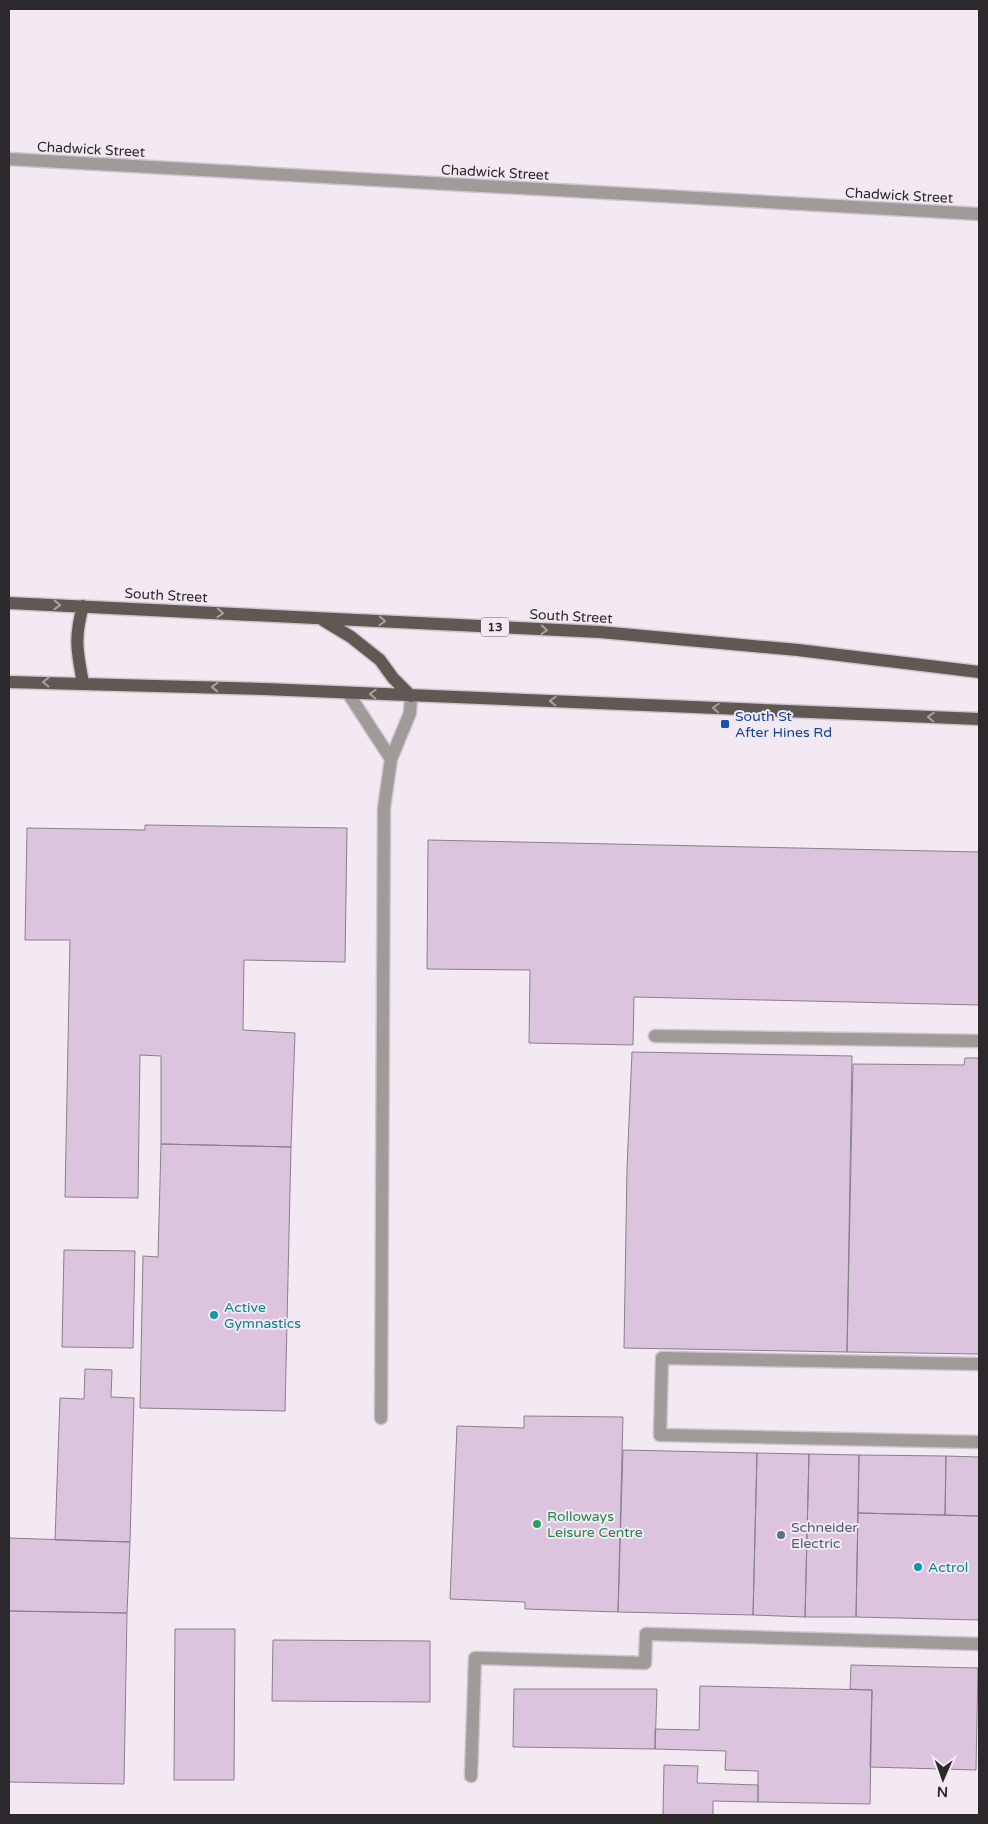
<svg xmlns="http://www.w3.org/2000/svg" width="988" height="1824" viewBox="0 0 988 1824" font-family="'Varela Round',sans-serif">
	<rect width="100%" height="100%" fill="#f2e9f2"/>
	<path fill="#dcc3de" stroke="#898189" d="M 145,825 L 347,828 L 345,962 L 244,960 L 243,1030 L 295,1033 L 291,1147 L 161,1144 L 161,1056 L 140,1055 L 138,1198 L 65,1197 L 70,940 L 25,940 L 27,828 L 145,830 Z
		M 428,840 L 979,852 L 979,1005 L 634,997 L 633,1045 L 529,1043 L 530,970 L 427,969 Z
		M 632,1052 L 852,1056 L 847,1352 L 624,1348 L 627,1168 Z
		M 965,1058 L 979,1058 L 979,1354 L 847,1352 L 853,1064 L 964,1065 Z
		M 161,1144 L 291,1147 L 285,1411 L 140,1408 L 143,1256 L 158,1257 Z
		M 64,1250 L 135,1251 L 133,1348 L 62,1347 Z
		M 85,1369 L 112,1370 L 111,1397 L 134,1398 L 130,1542 L 55,1540 L 60,1398 L 84,1399 Z
		M 524,1416 L 623,1417 L 618,1612 L 525,1609 L 525,1602 L 450,1599 L 457,1426 L 524,1428 Z
		M 623,1450 L 757,1453 L 753,1615 L 618,1612 Z
		M 757,1453 L 809,1454 L 805,1617 L 753,1615 Z
		M 809,1454 L 859,1455 L 856,1617 L 805,1617 Z
		M 859,1455 L 946,1456 L 945,1515 L 858,1513 Z
		M 946,1456 L 979,1457 L 979,1516 L 945,1515 Z
		M 858,1513 L 979,1516 L 979,1620 L 856,1617 Z
		M 9,1538 L 130,1542 L 127,1613 L 9,1611 Z
		M 9,1611 L 127,1613 L 124,1784 L 9,1782 Z
		M 175,1629 L 235,1629 L 234,1780 L 174,1780 Z
		M 273,1640 L 430,1641 L 430,1702 L 272,1701 Z
		M 851,1665 L 978,1668 L 976,1770 L 870,1767 L 872,1690 L 850,1689 Z
		M 700,1686 L 872,1690 L 870,1804 L 758,1802 L 758,1771 L 725,1770 L 726,1751 L 655,1749 L 655,1729 L 699,1730 Z
		M 514,1689 L 657,1689 L 655,1749 L 513,1747 Z
		M 664,1765 L 698,1766 L 697,1783 L 758,1785 L 758,1802 L 713,1801 L 713,1815 L 663,1815 Z"/>
	<g fill="none" stroke-linecap="round" stroke-linejoin="round">
		<defs>
			<path id="service" d="M 348,693 L 391,759
				M 655,1036 L 979,1041
				M 979,1364 L 662,1358 L 660,1435 L 979,1442
				M 381,1418 L 384,808 L 391,759 L 410,713 L 411,696
				M 471,1776 L 475,1658 L 645,1663 L 646,1634 L 979,1644"/>
			<path id="minor" d="M 9,159 L 979,214"/>
			<path id="primary" d="M 9,603 L 600,632 L 798,650 L 979,672
				M 83,606 C 74,638 77,651 83,683
				M 323,620 L 351,637 L 380,660 L 393,678 L 411,696
				M 9,682 L 264,689 L 979,719"/>
		</defs>
		<use href="#service" stroke="#cec6ce" stroke-width="15"/>
		<use href="#minor" stroke="#cec6ce" stroke-width="15"/>
		<use href="#primary" stroke="#cec6ce" stroke-width="15"/>
		<use href="#service" stroke="#9f9b98" stroke-width="12"/>
		<use href="#minor" stroke="#9f9b98" stroke-width="12"/>
		<use href="#primary" stroke="#605853" stroke-width="12"/>
	</g>
	<defs><path id="oneway-chevron" d="M-2-3.5L2.5 0L-2 3.5" fill="none" stroke-width="1.6" stroke-linecap="round" stroke-linejoin="round" transform="scale(1.25)"/></defs>
	<g stroke="#a9a0a2">
		<use href="#oneway-chevron" transform="translate(57 605) rotate(2)"/>
		<use href="#oneway-chevron" transform="translate(220 613) rotate(3)"/>
		<use href="#oneway-chevron" transform="translate(382 621) rotate(3)"/>
		<use href="#oneway-chevron" transform="translate(544 630) rotate(3)"/>
		<use href="#oneway-chevron" transform="translate(46 682) rotate(-179)"/>
		<use href="#oneway-chevron" transform="translate(215 687) rotate(-178)"/>
		<use href="#oneway-chevron" transform="translate(373 694) rotate(-178)"/>
		<use href="#oneway-chevron" transform="translate(553 701) rotate(-178)"/>
		<use href="#oneway-chevron" transform="translate(716 708) rotate(-178)"/>
		<use href="#oneway-chevron" transform="translate(931 717) rotate(-178)"/>
	</g>
	<rect fill="#1a4fb4" stroke="#f2e9f2" stroke-width="2" x="720" y="719" width="10" height="10" rx="2.5"/>
	<g fill="#0f9aa8" stroke="#f2e9f2" stroke-width="2">
		<circle cx="214" cy="1315" r="5"/>
		<circle cx="918" cy="1567" r="5"/>
	</g>
	<circle fill="#2e9e5b" stroke="#f2e9f2" stroke-width="2" cx="537" cy="1524" r="5"/>
	<circle fill="#5c6f8a" stroke="#f2e9f2" stroke-width="2" cx="781" cy="1535" r="5"/>
	<g text-anchor="middle" stroke-width="4" stroke-linejoin="round" paint-order="stroke">
		<rect fill="#f2e9f2" stroke="#676367" stroke-width="1" x="481" y="617.5" width="28" height="19" rx="4"/>
		<g font-size="12" font-weight="bold" fill="#2c292c">
			<text x="495" y="631">13</text>
		</g>
		<g font-size="14" fill="#2c292c" stroke="#f2e9f2">
			<text transform="translate(91 149) rotate(3)" y="5">Chadwick Street</text>
			<text transform="translate(495 172) rotate(3)" y="5">Chadwick Street</text>
			<text transform="translate(899 195) rotate(3)" y="5">Chadwick Street</text>
			<text transform="translate(166 595) rotate(3)" y="5">South Street</text>
			<text transform="translate(571 616) rotate(3)" y="5">South Street</text>
		</g>
		<g font-size="14" fill="#164399" stroke="#f2e9f2" text-anchor="start">
			<text x="735" y="721">South St<tspan x="735" dy="16">After Hines Rd</tspan></text>
		</g>
		<g font-size="14" fill="#0d838f" stroke="#f2e9f2" text-anchor="start">
			<text x="224" y="1312">Active<tspan x="224" dy="16">Gymnastics</tspan></text>
			<text x="928" y="1572">Actrol</text>
		</g>
		<g font-size="14" fill="#27864d" stroke="#f2e9f2" text-anchor="start">
			<text x="547" y="1521">Rolloways<tspan x="547" dy="16">Leisure Centre</tspan></text>
		</g>
		<g font-size="14" fill="#4e5e75" stroke="#f2e9f2" text-anchor="start">
			<text x="791" y="1532">Schneider<tspan x="791" dy="16">Electric</tspan></text>
		</g>
	</g>
	<rect width="988" height="1824" fill="none" stroke="#2c292c" stroke-width="20"/>
	<g transform="translate(943 1779) rotate(182)" stroke="#f2e9f2" stroke-width="4" paint-order="stroke">
	<path d="M0-4L9 19L0 12L-9 19Z" fill="#2c292c"/>
	<text y="-8" font-size="14" font-weight="bold" text-anchor="middle" fill="#2c292c">N</text>
	</g>
</svg>
